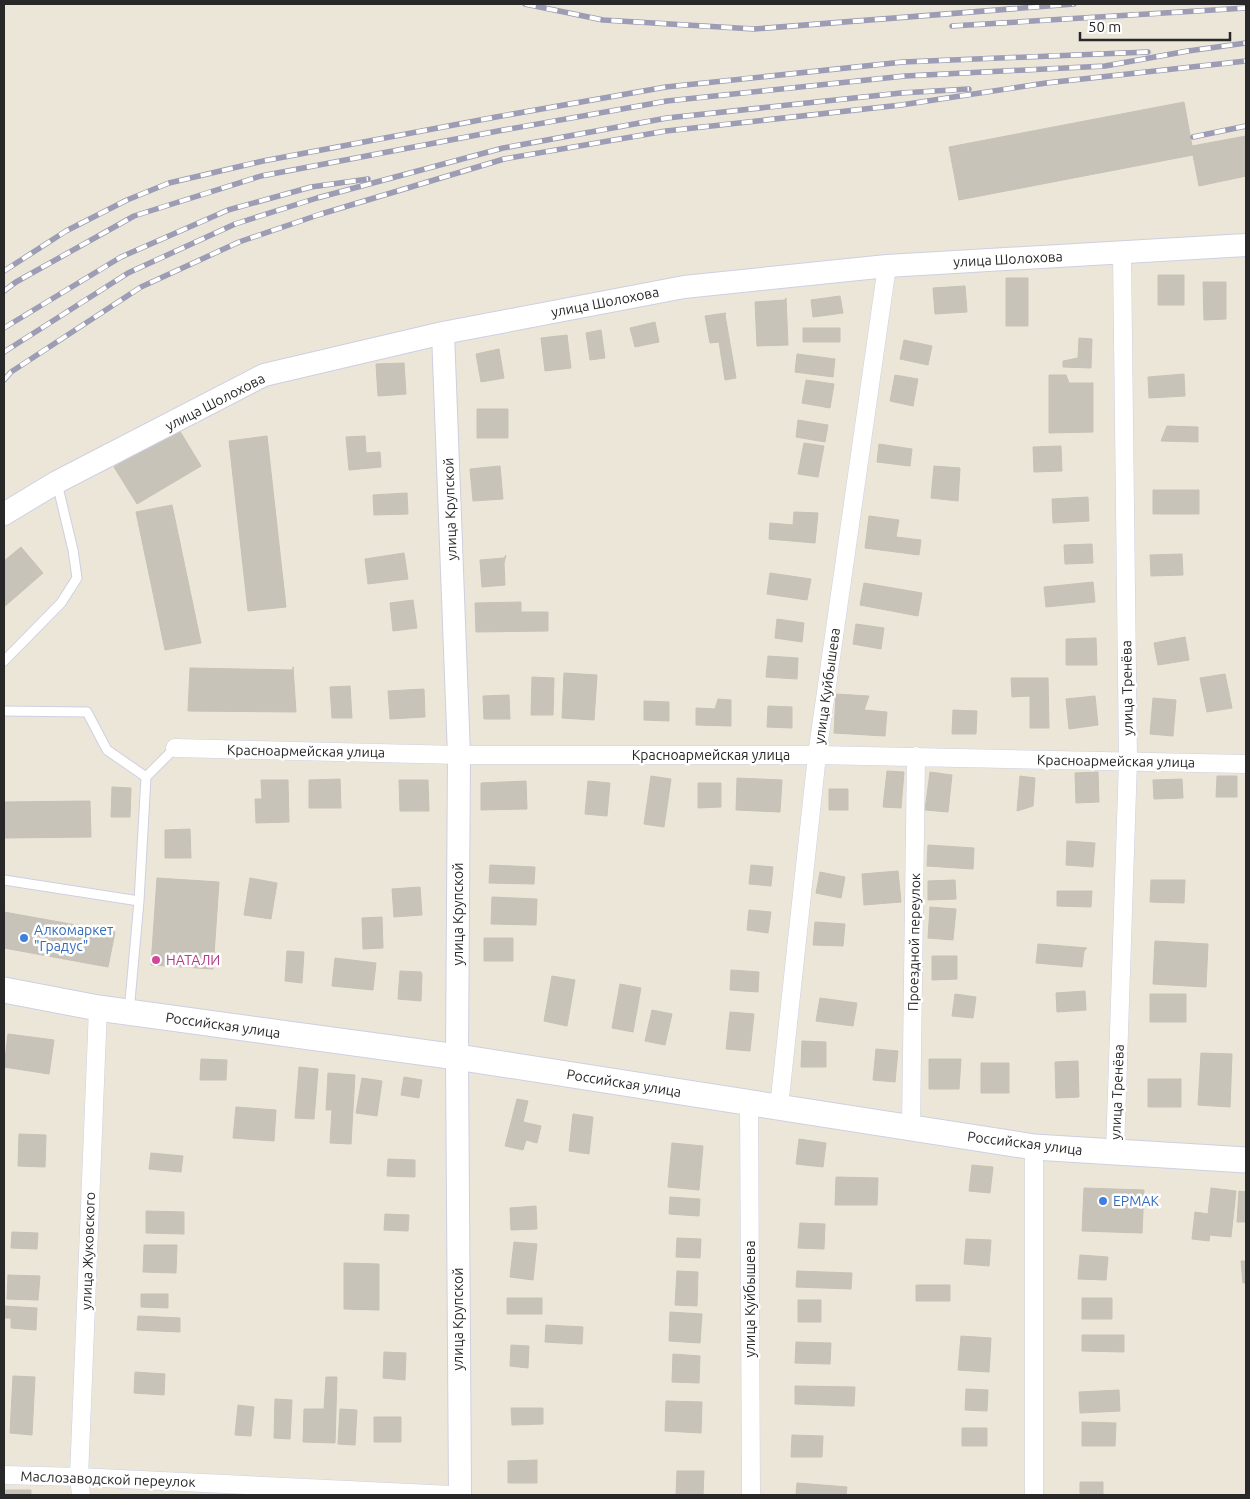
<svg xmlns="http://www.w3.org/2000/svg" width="1250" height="1499" viewBox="0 0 1250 1499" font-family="Ubuntu,sans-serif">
	<rect width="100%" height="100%" fill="#ece6d9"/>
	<path fill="#c7c3b9" stroke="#c7c2b3" d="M 1184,102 L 1192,146 L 1246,136 L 1246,176 L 1199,186 L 1193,155 L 959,200 L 949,147 Z
		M 1158,275 L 1184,275 L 1184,305 L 1158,305 Z
		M 1006,278 L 1028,278 L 1028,326 L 1006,326 Z
		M 1203,282 L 1226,282 L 1226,319 L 1204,320 Z
		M 965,286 L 967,312 L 935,314 L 933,288 Z
		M 840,296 L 843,313 L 813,317 L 811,300 Z
		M 786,298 L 788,345 L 757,346 L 755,302 L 785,300 Z
		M 726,313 L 725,315 L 736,378 L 725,380 L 719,342 L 710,343 L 705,316 Z
		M 655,322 L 659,342 L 635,347 L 630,328 Z
		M 803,328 L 840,328 L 840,342 L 803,342 Z
		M 601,330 L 605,358 L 590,360 L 586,333 Z
		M 567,335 L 571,368 L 545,371 L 541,338 Z
		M 1079,338 L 1092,339 L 1091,368 L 1063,367 L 1063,361 L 1078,358 Z
		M 904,340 L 932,346 L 928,365 L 900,359 Z
		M 499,349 L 504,378 L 481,382 L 476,354 Z
		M 797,354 L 835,359 L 833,377 L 795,372 Z
		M 404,363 L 406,394 L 378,396 L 376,364 Z
		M 1184,374 L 1185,396 L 1149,398 L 1148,377 Z
		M 895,375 L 918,379 L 913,406 L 890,401 Z
		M 1049,375 L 1066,375 L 1069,383 L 1093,383 L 1093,432 L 1049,433 Z
		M 806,380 L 834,384 L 830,408 L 802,403 Z
		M 477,409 L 508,409 L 508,438 L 477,438 Z
		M 798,420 L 828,425 L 825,442 L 796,437 Z
		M 1167,426 L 1198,427 L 1198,442 L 1161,441 Z
		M 178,428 L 201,466 L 137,504 L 114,467 Z
		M 267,436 L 286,607 L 248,611 L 229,441 Z
		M 365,436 L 366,453 L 380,452 L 381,467 L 349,470 L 346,437 Z
		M 804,443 L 824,446 L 818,477 L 798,474 Z
		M 879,444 L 912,449 L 910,466 L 877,462 Z
		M 1061,446 L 1062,471 L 1034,472 L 1033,447 Z
		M 500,466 L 503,499 L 473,501 L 470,469 Z
		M 934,466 L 960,468 L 958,501 L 931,498 Z
		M 1153,490 L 1199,490 L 1199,514 L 1153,514 Z
		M 407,493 L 408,514 L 374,515 L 373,495 Z
		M 1088,497 L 1089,521 L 1053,523 L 1052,499 Z
		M 172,505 L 201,643 L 165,650 L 136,512 Z
		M 794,512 L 818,513 L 815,543 L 769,539 L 770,523 L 793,525 Z
		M 869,516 L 899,520 L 896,537 L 921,540 L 919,555 L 865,548 Z
		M 1092,544 L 1093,563 L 1065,564 L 1064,545 Z
		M 21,547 L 43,573 L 4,607 L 4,561 Z
		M 404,553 L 408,579 L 368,584 L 365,559 Z
		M 1182,554 L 1183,575 L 1151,576 L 1150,555 Z
		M 506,555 L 504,563 L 505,585 L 482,587 L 480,560 L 504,558 Z
		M 770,573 L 811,579 L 807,600 L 767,594 Z
		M 1093,582 L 1095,602 L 1046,607 L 1044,587 Z
		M 864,583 L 922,593 L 918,616 L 860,605 Z
		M 413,600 L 417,628 L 393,631 L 390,603 Z
		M 521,602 L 521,612 L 548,612 L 548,631 L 476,632 L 475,603 Z
		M 777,619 L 804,623 L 802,642 L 775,638 Z
		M 856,624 L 884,628 L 881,649 L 853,644 Z
		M 1185,637 L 1189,660 L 1158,665 L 1154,643 Z
		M 1096,638 L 1097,665 L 1066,665 L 1066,639 Z
		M 768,656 L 798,658 L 797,679 L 766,677 Z
		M 293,667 L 296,712 L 188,711 L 190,668 L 293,670 Z
		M 564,673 L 597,675 L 594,720 L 562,718 Z
		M 1225,674 L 1232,708 L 1207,712 L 1200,678 Z
		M 532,677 L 554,678 L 553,715 L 531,715 Z
		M 1011,678 L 1048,678 L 1049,728 L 1030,728 L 1030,696 L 1012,697 Z
		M 350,686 L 352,718 L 332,718 L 330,687 Z
		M 424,689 L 425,717 L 390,719 L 388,691 Z
		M 836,694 L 869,696 L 864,710 L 887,712 L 885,736 L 834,733 Z
		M 509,695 L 510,719 L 484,719 L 483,696 Z
		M 1095,696 L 1098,725 L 1069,729 L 1066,699 Z
		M 1153,698 L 1176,700 L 1173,736 L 1150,734 Z
		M 718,699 L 731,700 L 731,726 L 696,725 L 696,708 L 715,709 Z
		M 644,701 L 669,702 L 669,721 L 644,720 Z
		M 768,706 L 792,707 L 792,728 L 767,727 Z
		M 953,710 L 977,711 L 976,734 L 952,734 Z
		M 887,771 L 904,772 L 901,808 L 883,807 Z
		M 930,772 L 952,775 L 948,812 L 925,810 Z
		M 1098,772 L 1099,802 L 1076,803 L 1075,773 Z
		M 651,776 L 671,779 L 664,827 L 644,824 Z
		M 1020,776 L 1035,778 L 1033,806 L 1017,811 Z
		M 1217,776 L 1237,776 L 1237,797 L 1216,797 Z
		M 737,778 L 782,780 L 780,812 L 736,810 Z
		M 340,779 L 341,808 L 309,808 L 309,780 Z
		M 1182,779 L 1183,798 L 1154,799 L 1153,780 Z
		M 261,780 L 288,780 L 289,822 L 256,823 L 255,799 L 262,799 Z
		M 399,780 L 428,780 L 429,811 L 400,811 Z
		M 526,781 L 527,809 L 481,810 L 481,783 Z
		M 588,781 L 610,783 L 607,816 L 585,814 Z
		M 698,783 L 721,783 L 721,807 L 698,808 Z
		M 112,787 L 131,788 L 130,817 L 111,817 Z
		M 829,789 L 848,789 L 848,810 L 829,810 Z
		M 90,801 L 91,837 L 4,838 L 4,802 Z
		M 190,829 L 191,858 L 165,858 L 165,830 Z
		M 1067,841 L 1095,843 L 1093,867 L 1066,865 Z
		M 928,845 L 974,848 L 973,869 L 927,866 Z
		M 490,865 L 535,867 L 534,884 L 489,883 Z
		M 751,865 L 773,867 L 771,886 L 749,884 Z
		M 898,871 L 901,902 L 864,905 L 862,874 Z
		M 820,872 L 845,877 L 841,898 L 816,893 Z
		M 157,878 L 219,882 L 213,969 L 151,965 Z
		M 250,878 L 277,883 L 271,919 L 244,915 Z
		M 955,880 L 956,899 L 928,900 L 928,881 Z
		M 1151,880 L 1185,880 L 1184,903 L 1150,902 Z
		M 420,887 L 422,915 L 394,917 L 392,889 Z
		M 1057,891 L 1092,891 L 1091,907 L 1057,906 Z
		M 492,897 L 537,899 L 536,925 L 491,924 Z
		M 930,907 L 956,909 L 953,940 L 928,938 Z
		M 749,910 L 771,912 L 768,933 L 747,930 Z
		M 4,912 L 115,932 L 108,967 L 4,948 Z
		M 382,917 L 383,948 L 363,949 L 362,918 Z
		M 815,922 L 845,924 L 843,946 L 813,945 Z
		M 484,938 L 513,938 L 513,961 L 484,961 Z
		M 1155,941 L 1208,944 L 1206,987 L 1153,984 Z
		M 1038,944 L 1087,948 L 1084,951 L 1082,967 L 1036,963 Z
		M 287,951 L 304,952 L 302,983 L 285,981 Z
		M 932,956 L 957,956 L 957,979 L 932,980 Z
		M 335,958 L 376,963 L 373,990 L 332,986 Z
		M 731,970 L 759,972 L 758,992 L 730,990 Z
		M 400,971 L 421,972 L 422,975 L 421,1001 L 398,999 Z
		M 552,976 L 575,980 L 567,1026 L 544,1021 Z
		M 620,984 L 641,988 L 633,1032 L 612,1028 Z
		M 1085,991 L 1086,1010 L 1057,1012 L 1056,993 Z
		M 955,994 L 976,997 L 973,1018 L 952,1016 Z
		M 1150,994 L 1186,994 L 1186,1022 L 1150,1022 Z
		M 820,998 L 857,1003 L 853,1026 L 816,1021 Z
		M 652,1010 L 672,1014 L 665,1045 L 645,1041 Z
		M 730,1012 L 754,1014 L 750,1051 L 726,1049 Z
		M 8,1034 L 54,1040 L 49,1074 L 4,1067 Z
		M 802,1041 L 826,1042 L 826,1067 L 801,1067 Z
		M 876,1049 L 898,1051 L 895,1082 L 873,1080 Z
		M 1201,1053 L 1232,1054 L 1230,1107 L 1198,1105 Z
		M 201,1059 L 227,1060 L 226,1080 L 200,1080 Z
		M 929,1059 L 961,1059 L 959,1089 L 929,1089 Z
		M 1078,1061 L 1079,1097 L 1056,1098 L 1055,1062 Z
		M 981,1063 L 1009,1063 L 1009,1093 L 981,1093 Z
		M 299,1067 L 318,1069 L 314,1119 L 295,1118 Z
		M 328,1073 L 355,1075 L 351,1144 L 330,1143 L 332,1110 L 326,1110 Z
		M 404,1077 L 422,1080 L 419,1098 L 401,1095 Z
		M 362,1078 L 382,1081 L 377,1116 L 356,1113 Z
		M 1148,1079 L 1181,1079 L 1181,1107 L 1148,1107 Z
		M 517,1099 L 528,1101 L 523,1122 L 541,1126 L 537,1143 L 526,1140 L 523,1150 L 505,1146 Z
		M 236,1107 L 276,1110 L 274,1141 L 233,1138 Z
		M 573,1114 L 593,1117 L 589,1154 L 569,1151 Z
		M 19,1134 L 46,1135 L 45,1167 L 18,1166 Z
		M 799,1139 L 826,1143 L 823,1167 L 796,1164 Z
		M 672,1143 L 703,1146 L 699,1190 L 668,1187 Z
		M 151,1153 L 183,1156 L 181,1172 L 149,1169 Z
		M 388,1159 L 415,1160 L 415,1177 L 387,1176 Z
		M 972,1165 L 993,1167 L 990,1193 L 969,1191 Z
		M 836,1177 L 878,1178 L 877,1205 L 835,1205 Z
		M 1084,1188 L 1144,1190 L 1142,1233 L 1082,1231 Z
		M 1211,1188 L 1236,1191 L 1231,1237 L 1210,1235 L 1209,1241 L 1192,1239 L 1195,1212 L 1208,1214 Z
		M 1239,1191 L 1246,1192 L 1246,1222 L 1237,1222 Z
		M 670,1197 L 700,1199 L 699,1216 L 669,1214 Z
		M 536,1206 L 537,1229 L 511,1230 L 510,1208 Z
		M 146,1211 L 184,1212 L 184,1234 L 146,1233 Z
		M 385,1214 L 409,1215 L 408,1231 L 384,1230 Z
		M 800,1223 L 825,1224 L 824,1249 L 798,1248 Z
		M 12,1232 L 38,1233 L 37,1249 L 11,1248 Z
		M 677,1238 L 701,1239 L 700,1258 L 676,1257 Z
		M 966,1239 L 991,1240 L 989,1266 L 964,1264 Z
		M 514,1242 L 537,1244 L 533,1280 L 510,1277 Z
		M 144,1245 L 177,1245 L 176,1273 L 143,1272 Z
		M 1080,1255 L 1108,1257 L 1106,1280 L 1078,1279 Z
		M 1241,1261 L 1246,1261 L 1246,1283 L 1243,1283 Z
		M 344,1263 L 379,1264 L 379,1310 L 344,1309 Z
		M 677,1271 L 698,1272 L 697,1306 L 675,1305 Z
		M 797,1271 L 852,1273 L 851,1289 L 796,1287 Z
		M 8,1275 L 40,1276 L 38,1300 L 7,1299 Z
		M 916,1285 L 950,1285 L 950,1301 L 916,1301 Z
		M 141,1294 L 168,1294 L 168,1308 L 141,1307 Z
		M 507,1298 L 542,1298 L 542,1314 L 507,1314 Z
		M 1082,1298 L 1112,1298 L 1112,1319 L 1082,1319 Z
		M 798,1300 L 821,1300 L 821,1322 L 798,1322 Z
		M 4,1306 L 37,1308 L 36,1330 L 11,1328 L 11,1318 L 4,1318 Z
		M 670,1312 L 702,1314 L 700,1343 L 669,1341 Z
		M 138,1316 L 180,1318 L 180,1332 L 137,1330 Z
		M 546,1325 L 583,1327 L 582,1344 L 545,1342 Z
		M 1082,1335 L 1124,1335 L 1124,1352 L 1082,1351 Z
		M 961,1336 L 991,1338 L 989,1372 L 958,1370 Z
		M 796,1342 L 831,1343 L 830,1364 L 795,1363 Z
		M 511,1345 L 529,1346 L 528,1368 L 510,1366 Z
		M 384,1352 L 406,1353 L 405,1380 L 383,1378 Z
		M 673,1354 L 700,1356 L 699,1383 L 672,1382 Z
		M 135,1372 L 165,1374 L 164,1395 L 134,1393 Z
		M 13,1376 L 35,1377 L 32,1435 L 10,1433 Z
		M 326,1377 L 337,1377 L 335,1443 L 303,1442 L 304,1409 L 324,1409 Z
		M 795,1386 L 855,1387 L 854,1406 L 795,1404 Z
		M 966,1389 L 988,1390 L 987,1411 L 965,1410 Z
		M 1119,1390 L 1120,1411 L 1080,1413 L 1079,1392 Z
		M 275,1399 L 292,1400 L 290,1439 L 274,1438 Z
		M 666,1401 L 702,1402 L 701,1433 L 665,1431 Z
		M 238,1405 L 254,1407 L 251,1436 L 235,1435 Z
		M 511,1408 L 543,1408 L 543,1424 L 512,1425 Z
		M 340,1409 L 357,1410 L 355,1445 L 338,1444 Z
		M 374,1417 L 401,1417 L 401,1442 L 374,1442 Z
		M 1082,1422 L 1116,1423 L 1115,1446 L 1082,1446 Z
		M 962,1428 L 987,1428 L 987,1446 L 962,1446 Z
		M 792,1435 L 823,1436 L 822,1457 L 791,1457 Z
		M 537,1460 L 537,1483 L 508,1483 L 508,1461 Z
		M 677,1471 L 704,1471 L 703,1495 L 676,1495 Z
		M 1080,1482 L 1103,1482 L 1103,1495 L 1080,1495 Z
		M 797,1483 L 847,1487 L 846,1495 L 796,1495 Z
		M 4,1490 L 31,1490 L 31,1495 L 4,1495 Z"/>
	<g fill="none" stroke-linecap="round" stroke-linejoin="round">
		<defs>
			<path id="service" d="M 4,661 L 61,603 L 77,578 L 73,550 L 57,483
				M 4,711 L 87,712 L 107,750 L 146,777
				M 4,880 L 139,901
				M 129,1012 L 139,901 L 146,777 L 175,748"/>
			<path id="minor" d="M 175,748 L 459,755 L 817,755 L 1246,764
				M 749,1103 L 751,1495
				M 779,1107 L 817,755 L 887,266
				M 911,1128 L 916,756
				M 1034,1147 L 1034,1495
				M 1115,1152 L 1128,761 L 1122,253
				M 4,1475 L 79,1477 L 452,1495
				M 81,1495 L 79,1477 L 98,1008"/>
			<path id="tertiary" d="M 443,333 L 459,755 L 457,1057 L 460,1495
				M 4,514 L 57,482 L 264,375 L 443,333 L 684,287 L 887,266 L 1246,245"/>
			<path id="secondary" d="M 4,990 L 98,1008 L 457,1057 L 1034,1147 L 1246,1160"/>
		</defs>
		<use href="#service" stroke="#cecfe2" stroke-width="11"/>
		<use href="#minor" stroke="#cecfe2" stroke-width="19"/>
		<use href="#tertiary" stroke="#cecfe2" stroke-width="24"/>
		<use href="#secondary" stroke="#cecfe2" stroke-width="27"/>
		<use href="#service" stroke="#fff" stroke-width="9"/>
		<use href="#minor" stroke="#fff" stroke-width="18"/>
		<use href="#tertiary" stroke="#fff" stroke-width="22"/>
		<use href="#secondary" stroke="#fff" stroke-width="25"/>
		<defs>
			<path id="rail" d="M 525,4 L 603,20 L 754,29 L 1074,4
				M 952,26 L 1246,8
				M 1193,137 L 1246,126
				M 4,271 L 66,231 L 127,200 L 169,183 L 263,161 L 496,117 L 666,87 L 903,62 L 1148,52
				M 4,291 L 16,282 L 134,216 L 261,176 L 498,131 L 667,101 L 905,76 L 1105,66 L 1188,51 L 1246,43
				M 4,328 L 121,257 L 228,210 L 311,187 L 368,179
				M 4,352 L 128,273 L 235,224 L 317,198 L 503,148 L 667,118 L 901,93 L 969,89
				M 4,380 L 11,372 L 141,287 L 239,242 L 321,214 L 504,159 L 666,131 L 901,105 L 1046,83 L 1246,61"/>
		</defs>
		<use href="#rail" stroke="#9c9cb4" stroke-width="5.5"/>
		<use href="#rail" stroke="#fff" stroke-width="4" stroke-dasharray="11" stroke-linecap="butt"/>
	</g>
	<g fill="#3f7fe0" stroke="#fff" stroke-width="2">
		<circle cx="24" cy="938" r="5"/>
		<circle cx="1103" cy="1201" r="5"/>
	</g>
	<circle fill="#d1479c" stroke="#fff" stroke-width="2" cx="156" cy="960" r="5"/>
	<g text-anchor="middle" stroke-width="5" stroke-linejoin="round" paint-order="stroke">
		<g font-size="14" fill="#282828" stroke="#fff">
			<text transform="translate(1008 259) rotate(-3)" y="5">улица Шолохова</text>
			<text transform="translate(605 302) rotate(-11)" y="5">улица Шолохова</text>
			<text transform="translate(215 402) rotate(-27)" y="5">улица Шолохова</text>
			<text transform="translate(450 509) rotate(-92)" y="5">улица Крупской</text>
			<text transform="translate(827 686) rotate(-82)" y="5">улица Куйбышева</text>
			<text transform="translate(1127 688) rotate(-91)" y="5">улица Тренёва</text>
			<text transform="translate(306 751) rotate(1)" y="5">Красноармейская улица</text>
			<text x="711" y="760">Красноармейская улица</text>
			<text transform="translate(1116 761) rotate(1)" y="5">Красноармейская улица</text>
			<text transform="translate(458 914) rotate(-90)" y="5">улица Крупской</text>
			<text transform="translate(914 942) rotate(-89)" y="5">Проездной переулок</text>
			<text transform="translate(223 1025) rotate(8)" y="5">Российская улица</text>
			<text transform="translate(624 1083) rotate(9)" y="5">Российская улица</text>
			<text transform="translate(1117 1092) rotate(-88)" y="5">улица Тренёва</text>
			<text transform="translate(1025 1143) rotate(7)" y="5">Российская улица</text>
			<text transform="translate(88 1251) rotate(-88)" y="5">улица Жуковского</text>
			<text transform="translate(750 1299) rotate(-90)" y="5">улица Куйбышева</text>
			<text transform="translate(458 1319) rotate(-90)" y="5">улица Крупской</text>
			<text transform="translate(108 1479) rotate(2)" y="5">Маслозаводской переулок</text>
		</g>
		<g font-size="14" fill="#366cbe" stroke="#fff" text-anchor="start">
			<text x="34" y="935">Алкомаркет<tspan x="34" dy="16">"Градус"</tspan></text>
			<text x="1113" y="1206">ЕРМАК</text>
		</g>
		<g font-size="14" fill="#b23c85" stroke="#fff" text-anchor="start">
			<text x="166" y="965">НАТАЛИ</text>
		</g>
	</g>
	<rect width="1250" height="1499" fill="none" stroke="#282828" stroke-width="10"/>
	<path d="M1080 32v8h150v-8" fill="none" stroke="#282828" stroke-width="2.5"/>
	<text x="1088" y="32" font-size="15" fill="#282828" stroke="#ffffff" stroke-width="4" paint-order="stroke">50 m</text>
</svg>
